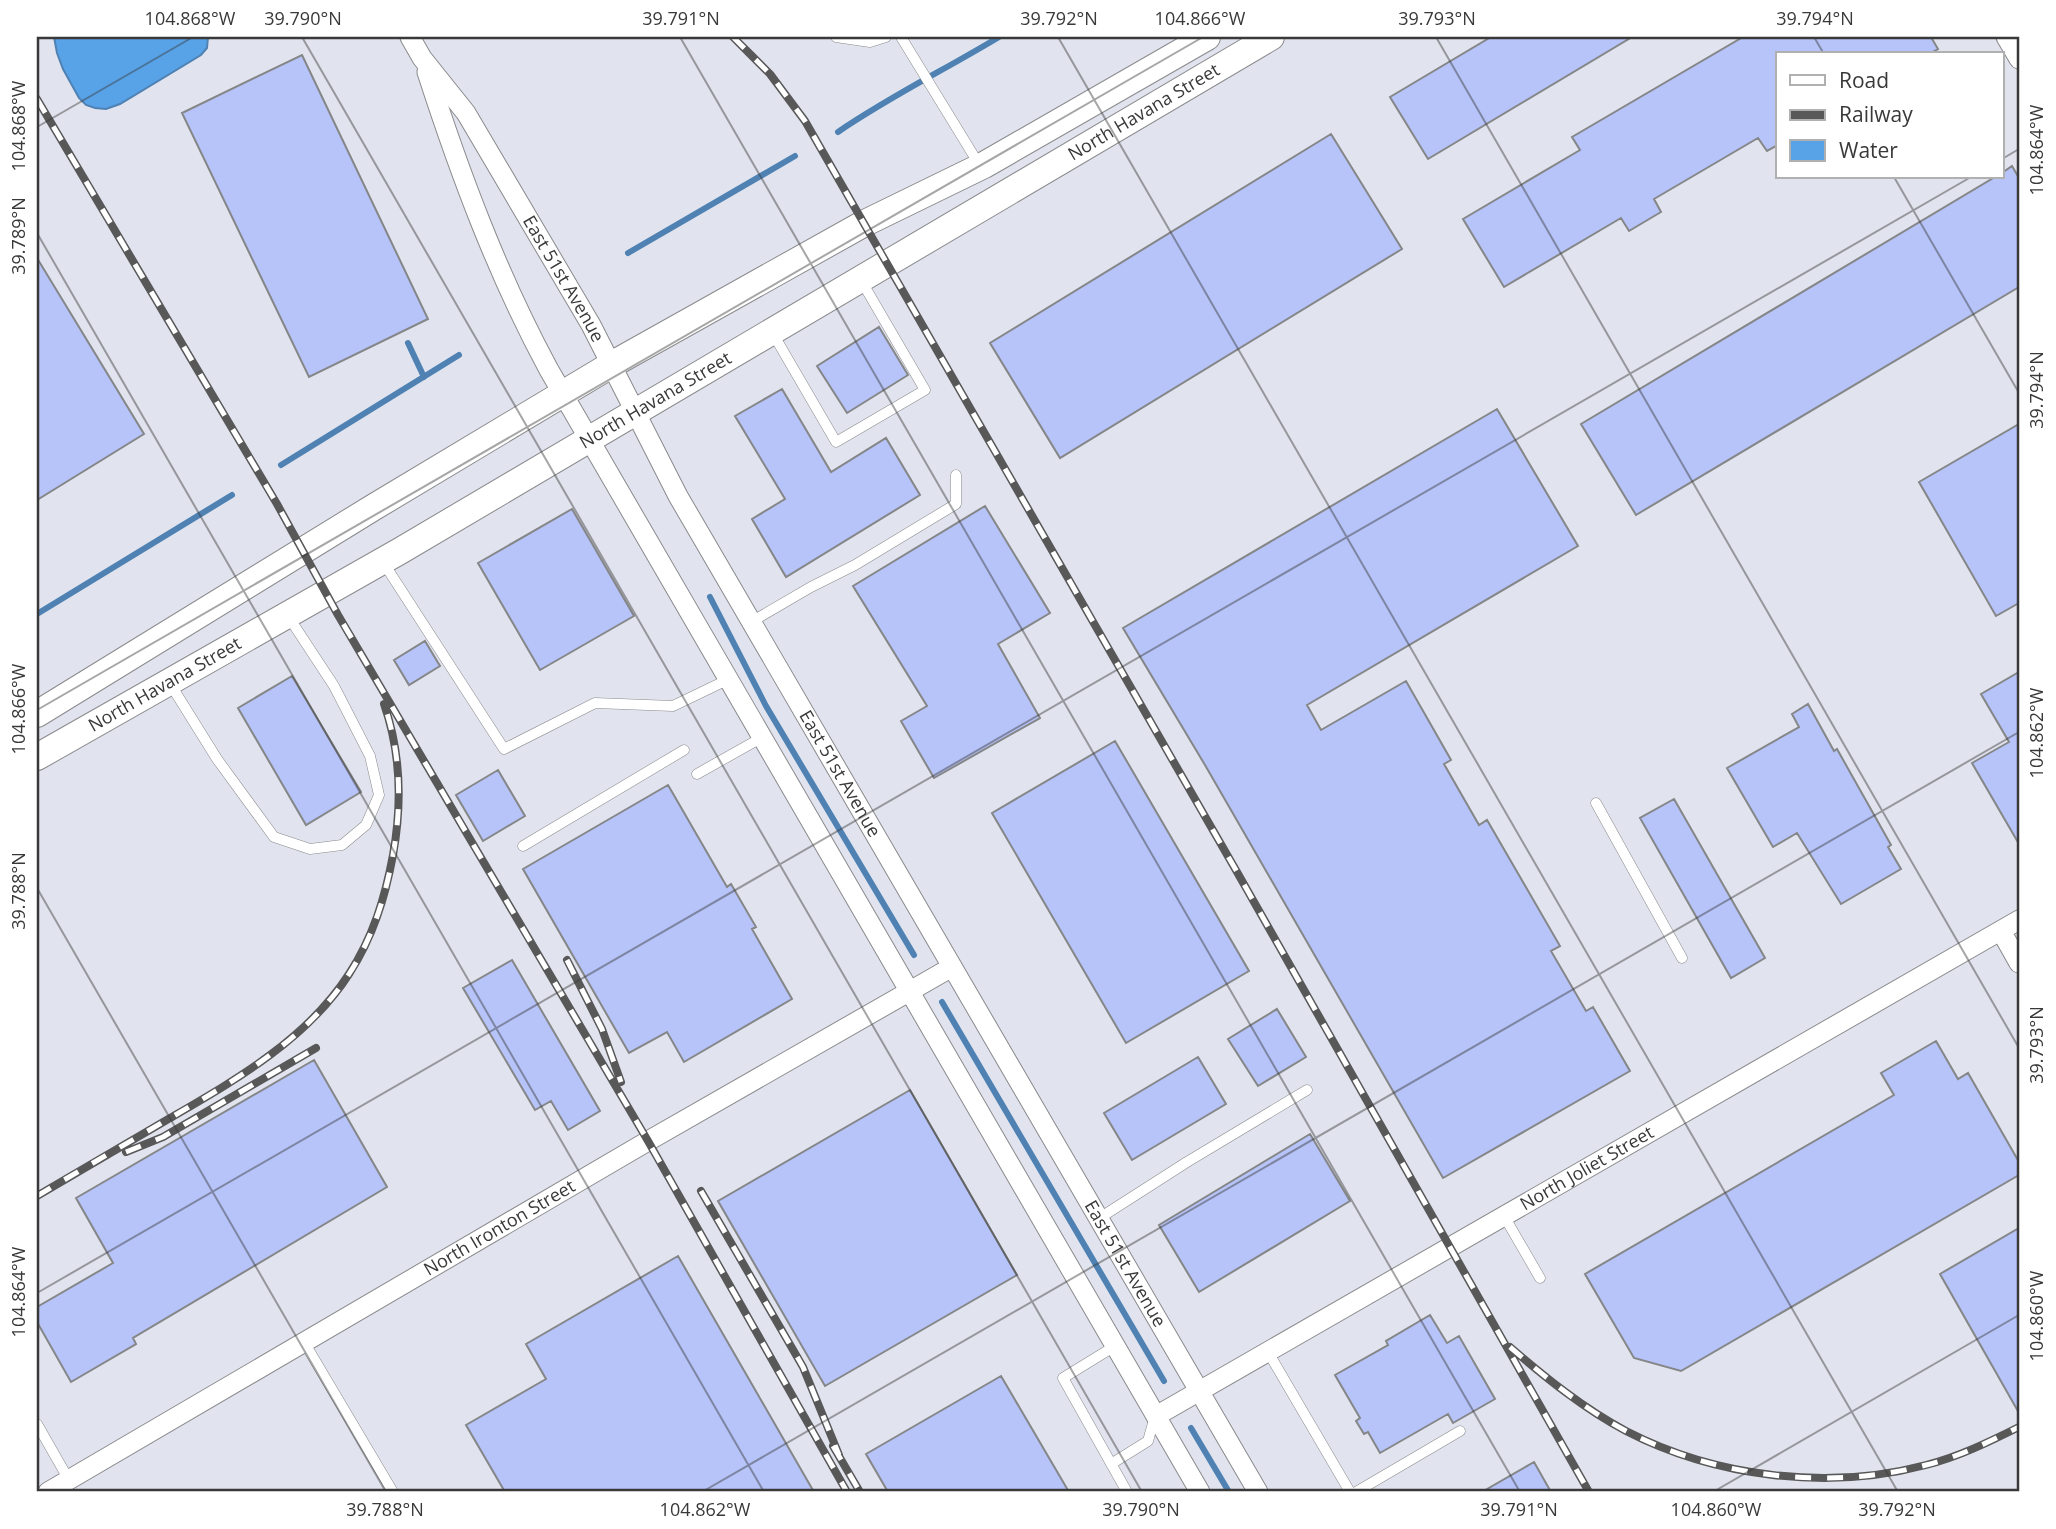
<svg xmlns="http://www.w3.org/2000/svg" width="2056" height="1529" viewBox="0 0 2056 1529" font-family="'Open Sans',sans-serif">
	<rect width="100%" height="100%" fill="#eeeef1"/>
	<path fill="#e1e4ee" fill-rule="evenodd" d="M 37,37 L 2019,37 L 2019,1492 L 37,1492 ZM 1778,54 L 2002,54 L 2002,177 L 1778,177 Z"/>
	<path fill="#58a2e7" stroke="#4f82b3" stroke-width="2" d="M 54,37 L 208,37 L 207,48 L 201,55 L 120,104 L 106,109 L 95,108 L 86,105 L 79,98 L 63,69 L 57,53 Z"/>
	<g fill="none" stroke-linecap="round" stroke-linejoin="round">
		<path stroke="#4f82b3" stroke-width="6" d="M 838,132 C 889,97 946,69 999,37
			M 628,253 L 795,156
			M 408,343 L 424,377
			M 281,465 L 459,355
			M 710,597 L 766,706 L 914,955
			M 37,614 L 232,495
			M 942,1002 L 1164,1381
			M 1191,1428 L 1229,1492"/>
	</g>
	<path fill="#b7c4f9" stroke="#858688" stroke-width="2" d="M 1491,37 L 1632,37 L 1428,159 L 1390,97 Z
		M 1743,37 L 1931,37 L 1938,49 L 1929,54 L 1778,54 L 1778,145 L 1767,151 L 1758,138 L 1654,199 L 1661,212 L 1629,231 L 1621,218 L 1504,287 L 1463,219 L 1580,150 L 1572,137 Z
		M 302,55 L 428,319 L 309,377 L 182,113 Z
		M 1331,134 L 1402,249 L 1060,458 L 990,343 Z
		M 2012,166 L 2019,178 L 2019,287 L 1636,515 L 1581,424 L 1995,177 L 2002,177 L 2002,173 Z
		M 37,258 L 144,434 L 37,500 Z
		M 879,327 L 908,375 L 847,413 L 817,366 Z
		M 782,389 L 831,472 L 886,438 L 920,495 L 786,577 L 752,519 L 785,499 L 735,416 Z
		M 1497,409 L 1578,546 L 1307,705 L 1321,730 L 1406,681 L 1451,760 L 1444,764 L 1479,825 L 1487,820 L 1560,946 L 1551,951 L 1586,1011 L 1593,1007 L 1630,1071 L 1443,1178 L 1205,765 L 1123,628 Z
		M 2019,424 L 2019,603 L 1996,616 L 1919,482 Z
		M 985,506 L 1050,613 L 998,644 L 1040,718 L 934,778 L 901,721 L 927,706 L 853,586 Z
		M 572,509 L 634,616 L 540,670 L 478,563 Z
		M 425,641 L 440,666 L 409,685 L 394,660 Z
		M 2019,672 L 2019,844 L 1972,763 L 2009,742 L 1981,694 Z
		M 292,676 L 361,792 L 306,825 L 238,708 Z
		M 1808,704 L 1834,751 L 1837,749 L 1891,845 L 1888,847 L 1901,869 L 1841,904 L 1797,833 L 1773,847 L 1727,768 L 1799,727 L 1792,714 Z
		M 1115,741 L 1249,971 L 1126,1043 L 992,813 Z
		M 498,770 L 525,816 L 483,841 L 456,795 Z
		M 668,785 L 727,887 L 731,884 L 756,927 L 752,929 L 792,999 L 684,1062 L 667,1032 L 629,1053 L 523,869 Z
		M 1674,799 L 1765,958 L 1731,978 L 1640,818 Z
		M 512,960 L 600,1111 L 568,1130 L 551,1101 L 535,1110 L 463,988 Z
		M 1277,1009 L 1306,1057 L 1258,1086 L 1228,1039 Z
		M 1936,1041 L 1958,1079 L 1968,1073 L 2019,1162 L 2019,1175 L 1681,1371 L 1634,1358 L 1585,1274 L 1894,1095 L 1881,1073 Z
		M 1198,1057 L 1226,1104 L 1132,1160 L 1104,1113 Z
		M 314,1060 L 387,1187 L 133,1338 L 136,1344 L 71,1382 L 37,1322 L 37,1307 L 113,1263 L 76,1198 Z
		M 910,1090 L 1017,1275 L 825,1386 L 718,1201 Z
		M 1310,1134 L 1350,1201 L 1199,1292 L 1159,1225 Z
		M 2019,1228 L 2019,1413 L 1940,1274 Z
		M 678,1256 L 814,1492 L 505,1492 L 466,1425 L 546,1379 L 526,1344 Z
		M 1430,1315 L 1447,1343 L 1459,1336 L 1495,1399 L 1453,1423 L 1448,1414 L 1380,1453 L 1368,1432 L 1364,1434 L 1356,1421 L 1360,1418 L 1335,1375 L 1388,1345 L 1386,1341 Z
		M 1001,1376 L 1069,1492 L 888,1492 L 866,1454 Z
		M 1534,1462 L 1551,1492 L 1482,1492 Z"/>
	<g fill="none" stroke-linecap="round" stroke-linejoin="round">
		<defs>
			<path id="service" d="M 836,37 L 870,42 L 886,37
				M 901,37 L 980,166
				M 772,332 L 836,442 L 925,390 L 862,282
				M 383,562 L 504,749 L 595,703 L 673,706 L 727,680
				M 751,622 L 811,587 L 855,565 L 956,504 L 956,475
				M 169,682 L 217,759 L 274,837 L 310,849 L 342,845 L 366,825 L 379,795 L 370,756 L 334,686 L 288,616
				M 697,774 L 761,738
				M 1596,803 L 1682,958
				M 523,846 L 684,750
				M 1504,1216 L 1540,1278
				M 1098,1219 L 1187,1162 L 1307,1090
				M 304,1342 L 393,1492
				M 1115,1346 L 1063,1378 L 1127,1492
				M 1268,1352 L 1350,1492
				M 37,1424 L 69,1480
				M 1111,1464 L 1148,1441 L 1155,1416
				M 1356,1492 L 1460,1431"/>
			<g id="minor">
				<path id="s1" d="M 410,37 L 422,58 L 466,113 L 591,325 L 678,496 L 1258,1492"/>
				<path d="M 2006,37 L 2019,59"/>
				<path d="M 427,72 C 460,174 498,276 549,370 L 1200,1492"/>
				<path d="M 2001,931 L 2019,963"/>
				<path id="s2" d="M 1156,1416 L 2019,920"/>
				<path id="s3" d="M 48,1492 L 648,1141 L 952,967"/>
			</g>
			<g id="secondary">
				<path d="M 37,714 L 374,507 L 611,365 L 863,224 L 984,165 L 1207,37"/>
				<path id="s4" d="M 37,757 L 400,551 L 1271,37"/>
			</g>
		</defs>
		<use href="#service" stroke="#8a8a8d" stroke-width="11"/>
		<use href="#minor" stroke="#8a8a8d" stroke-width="21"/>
		<use href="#secondary" stroke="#8a8a8d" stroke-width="28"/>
		<use href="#service" stroke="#fff" stroke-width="10"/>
		<use href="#minor" stroke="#fff" stroke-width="19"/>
		<use href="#secondary" stroke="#fff" stroke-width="26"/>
		<defs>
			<path id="rail" d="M 733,37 L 770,74 L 805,121 L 1237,872 L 1589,1492
				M 37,99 L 277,504 L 338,615 L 648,1141 L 847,1492
				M 567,960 L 602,1029 L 621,1082
				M 126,1152 L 163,1137 L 316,1048
				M 701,1191 L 803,1367 L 839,1455
				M 37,1196 C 79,1171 122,1146 165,1121 C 232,1082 306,1041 349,974 C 373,937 385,898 393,855 C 402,805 401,753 384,704
				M 1510,1347 C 1546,1378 1583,1408 1626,1431 C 1715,1477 1828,1491 1926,1465 C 1958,1457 1989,1442 2019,1427
				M 833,1446 L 860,1492"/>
		</defs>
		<use href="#rail" stroke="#585859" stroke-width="8"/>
		<use href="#rail" stroke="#fff" stroke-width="5" stroke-dasharray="16" stroke-linecap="butt"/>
	</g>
	<path fill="none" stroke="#39393a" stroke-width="2" stroke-opacity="0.45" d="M 302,37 L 1142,1492M 680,37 L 1520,1492M 1058,37 L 1898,1492M 1436,37 L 2019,1048M 1814,37 L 1824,54M 37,127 L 193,37M 2002,159 L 2019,149M 1894,177 L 2019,393M 37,233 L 764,1492M 37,710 L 1203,37M 37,888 L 386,1492M 37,1293 L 1971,177M 702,1492 L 2019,732M 1713,1492 L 2019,1315"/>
	<g text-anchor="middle" stroke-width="5" stroke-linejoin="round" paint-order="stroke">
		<g font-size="18" fill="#39393a" stroke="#fff">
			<text dy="6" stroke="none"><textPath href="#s4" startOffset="1281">North Havana Street</textPath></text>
			<text dy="6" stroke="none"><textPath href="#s1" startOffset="287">East 51st Avenue</textPath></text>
			<text dy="6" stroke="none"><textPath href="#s4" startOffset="714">North Havana Street</textPath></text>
			<text dy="6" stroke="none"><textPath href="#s4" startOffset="147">North Havana Street</textPath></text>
			<text dy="6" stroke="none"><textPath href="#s1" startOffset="854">East 51st Avenue</textPath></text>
			<text dy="6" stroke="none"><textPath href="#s2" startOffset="497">North Joliet Street</textPath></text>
			<text dy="6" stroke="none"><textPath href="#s3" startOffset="523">North Ironton Street</textPath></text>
			<text dy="6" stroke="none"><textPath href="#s1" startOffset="1421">East 51st Avenue</textPath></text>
		</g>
	</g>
	<rect width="2056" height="1529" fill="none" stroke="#ffffff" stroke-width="77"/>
	<rect x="1776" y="52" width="228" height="126" fill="#ffffff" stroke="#b0b0b0" stroke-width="2"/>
	<rect x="1790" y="75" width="35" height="10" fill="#ffffff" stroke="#b0b0b0" stroke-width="2"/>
	<text x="1839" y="88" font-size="21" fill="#39393a">Road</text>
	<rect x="1790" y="110" width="35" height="10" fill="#585859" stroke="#b0b0b0" stroke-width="2"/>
	<text x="1839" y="122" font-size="21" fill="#39393a">Railway</text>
	<rect x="1790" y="140" width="35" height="21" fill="#58a2e7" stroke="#b0b0b0" stroke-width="2"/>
	<text x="1839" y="158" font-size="21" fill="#39393a">Water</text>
	<rect x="38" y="38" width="1980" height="1452" fill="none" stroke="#39393a" stroke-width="2.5"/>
	<g font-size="18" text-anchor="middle" fill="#39393a">
		<text x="190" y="25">104.868°W</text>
		<text x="303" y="25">39.790°N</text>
		<text x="681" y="25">39.791°N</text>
		<text x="1059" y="25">39.792°N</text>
		<text x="1200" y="25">104.866°W</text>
		<text x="1437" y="25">39.793°N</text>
		<text x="1815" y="25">39.794°N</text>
		<text transform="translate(19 126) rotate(-90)" y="6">104.868°W</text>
		<text transform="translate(2037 150) rotate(-90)" y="6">104.864°W</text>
		<text transform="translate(19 236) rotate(-90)" y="6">39.789°N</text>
		<text transform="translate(2037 390) rotate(-90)" y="6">39.794°N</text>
		<text transform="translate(19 709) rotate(-90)" y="6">104.866°W</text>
		<text transform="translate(2037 733) rotate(-90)" y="6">104.862°W</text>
		<text transform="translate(19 891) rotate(-90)" y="6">39.788°N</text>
		<text transform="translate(2037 1045) rotate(-90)" y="6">39.793°N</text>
		<text transform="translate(19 1292) rotate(-90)" y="6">104.864°W</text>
		<text transform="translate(2037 1316) rotate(-90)" y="6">104.860°W</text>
		<text x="385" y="1516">39.788°N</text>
		<text x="705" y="1516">104.862°W</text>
		<text x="1141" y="1516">39.790°N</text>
		<text x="1519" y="1516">39.791°N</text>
		<text x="1716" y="1516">104.860°W</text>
		<text x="1897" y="1516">39.792°N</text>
	</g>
</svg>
